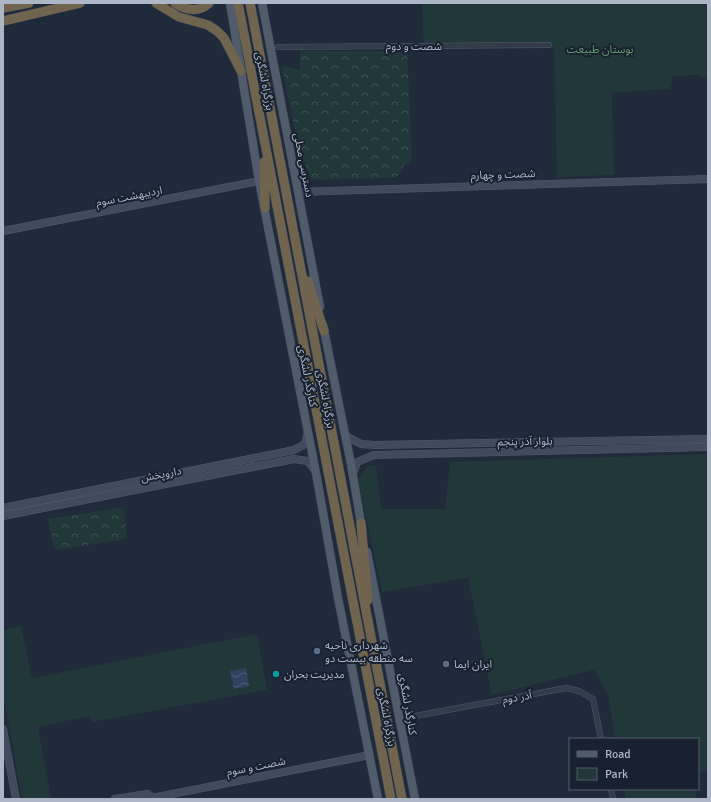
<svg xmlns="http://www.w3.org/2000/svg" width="711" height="802" viewBox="0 0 711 802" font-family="Signika,'Noto Sans Arabic',sans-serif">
	<defs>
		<pattern id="forest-crowns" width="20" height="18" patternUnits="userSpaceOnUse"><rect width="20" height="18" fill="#21383b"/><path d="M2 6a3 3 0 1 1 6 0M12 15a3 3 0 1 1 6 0" fill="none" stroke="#3f5356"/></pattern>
		<pattern id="water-waves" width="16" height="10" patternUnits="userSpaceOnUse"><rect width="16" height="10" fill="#2f4361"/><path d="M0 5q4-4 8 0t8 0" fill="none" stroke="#4a5c76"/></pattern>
	</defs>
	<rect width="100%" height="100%" fill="#1f2a3a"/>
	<path fill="url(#forest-crowns)" d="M 300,51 L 407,51 L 412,155 L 410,163 L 404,165 L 399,175 L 394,178 L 315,180 L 309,175 L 295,131 L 282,66 L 300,70 Z
		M 119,508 L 124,510 L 127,536 L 125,539 L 57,550 L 54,548 L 48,519 Z"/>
	<path fill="#21383b" d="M 422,3 L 708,3 L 708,80 L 697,75 L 673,76 L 670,89 L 612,93 L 614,175 L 557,177 L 554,47 L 424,49 Z
		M 708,454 L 708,771 L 698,772 L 698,739 L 615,739 L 608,695 L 594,670 L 492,695 L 468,578 L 382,592 L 358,479 L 368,465 L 376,466 L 381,509 L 445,509 L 450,462 Z
		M 21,626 L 32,678 L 257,634 L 267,690 L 92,722 L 90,716 L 38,727 L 51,799 L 22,799 L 3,694 L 3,630 Z
		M 624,789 L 696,789 L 696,799 L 626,799 Z"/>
	<path fill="url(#water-waves)" d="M 246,668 L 249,686 L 234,689 L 230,671 Z"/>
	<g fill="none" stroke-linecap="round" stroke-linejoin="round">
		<defs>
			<path id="street" d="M 278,47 L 549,45
				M 399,719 L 566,688 L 579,691 L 593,699 L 601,739
				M 611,789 L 613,799"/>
			<path id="secondary" d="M 298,192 L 708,179
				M 3,231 L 259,181
				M 346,436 L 361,444 L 374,445 L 708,439
				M 353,474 L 357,462 L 374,455 L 708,447
				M 3,508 L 294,450 L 305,444 L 308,432
				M 3,516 L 294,459 L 308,461 L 315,471
				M 3,729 L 16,799
				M 115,799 L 148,794 L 153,798
				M 147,799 L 370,755"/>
			<path id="primary" d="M 230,3 L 259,181 L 316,473 L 338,598 L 378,799
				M 262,3 L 320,307
				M 323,325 L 351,464 L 362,529
				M 367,552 L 415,799"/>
			<path id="highway" d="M 156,3 L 179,17 L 208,25 L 217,31 L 224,38 L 241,71
				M 175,3 C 185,10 199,13 209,3
				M 238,3 L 391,799
				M 250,3 L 402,799
				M 3,8 L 29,3
				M 3,21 L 80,3
				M 264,162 L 265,208
				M 308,281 L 324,331
				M 361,523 L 368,600"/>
		</defs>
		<use href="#street" stroke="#505968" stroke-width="6"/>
		<use href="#secondary" stroke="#505968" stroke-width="8"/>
		<use href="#primary" stroke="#3c4554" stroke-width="9"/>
		<use href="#highway" stroke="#3d4655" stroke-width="10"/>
		<use href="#street" stroke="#333c4a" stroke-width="5"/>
		<use href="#secondary" stroke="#404b5e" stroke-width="7"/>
		<use href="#primary" stroke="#505b6b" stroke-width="8"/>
		<use href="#highway" stroke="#71644f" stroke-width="9"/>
	</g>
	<g fill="#5c6f8a" stroke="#18212f" stroke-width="1.5">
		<circle cx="317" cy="651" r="4"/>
		<circle cx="446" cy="664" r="4"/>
	</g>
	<circle fill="#0f9aa8" stroke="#18212f" stroke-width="1.5" cx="276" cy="674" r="4"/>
	<g text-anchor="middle" stroke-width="4" stroke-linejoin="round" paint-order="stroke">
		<g font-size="11" fill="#adb6c7" stroke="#18212f">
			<text x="414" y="50">شصت و دوم</text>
			<text transform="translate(265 81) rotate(79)" y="4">بزرگراه لشگری</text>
			<text transform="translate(304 165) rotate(79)" y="4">دسترسی محلی</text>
			<text transform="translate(503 174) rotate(-2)" y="4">شصت و چهارم</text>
			<text transform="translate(129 196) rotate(-11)" y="4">اردیبهشت سوم</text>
			<text transform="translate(308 376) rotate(79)" y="4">کنارگذر لشگری</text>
			<text transform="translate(326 399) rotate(79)" y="4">بزرگراه لشگری</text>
			<text transform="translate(525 441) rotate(-1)" y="4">بلوار آذر پنجم</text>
			<text transform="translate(161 474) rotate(-11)" y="4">داروپخش</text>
			<text transform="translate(517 697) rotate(-10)" y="4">آذر دوم</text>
			<text transform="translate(408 704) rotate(80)" y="4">کنارگذر لشگری</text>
			<text transform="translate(387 717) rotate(79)" y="4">بزرگراه لشگری</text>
			<text transform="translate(256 766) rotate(-11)" y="4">شصت و سوم</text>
		</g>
		<g font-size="11" fill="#629970" stroke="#18212f">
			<text x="600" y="53">بوستان طبیعت</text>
		</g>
		<g font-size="11" fill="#adb6c7" stroke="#18212f" text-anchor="start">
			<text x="325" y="649">شهرداری ناحیه<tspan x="325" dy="13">سه منطقه بیست دو</tspan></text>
			<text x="454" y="668">ایران ایما</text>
			<text x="284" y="678">مدیریت بحران</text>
		</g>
	</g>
	<rect width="711" height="802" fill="none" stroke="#adb6c7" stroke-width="8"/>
	<rect x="569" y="738" width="130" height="52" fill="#18212f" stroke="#545d6c"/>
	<rect x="577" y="751" width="20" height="6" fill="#505b6b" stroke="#545d6c"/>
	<text x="605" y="758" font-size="12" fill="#adb6c7">Road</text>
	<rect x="577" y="768" width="20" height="12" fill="#21383b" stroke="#545d6c"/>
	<text x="605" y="778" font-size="12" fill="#adb6c7">Park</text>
</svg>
